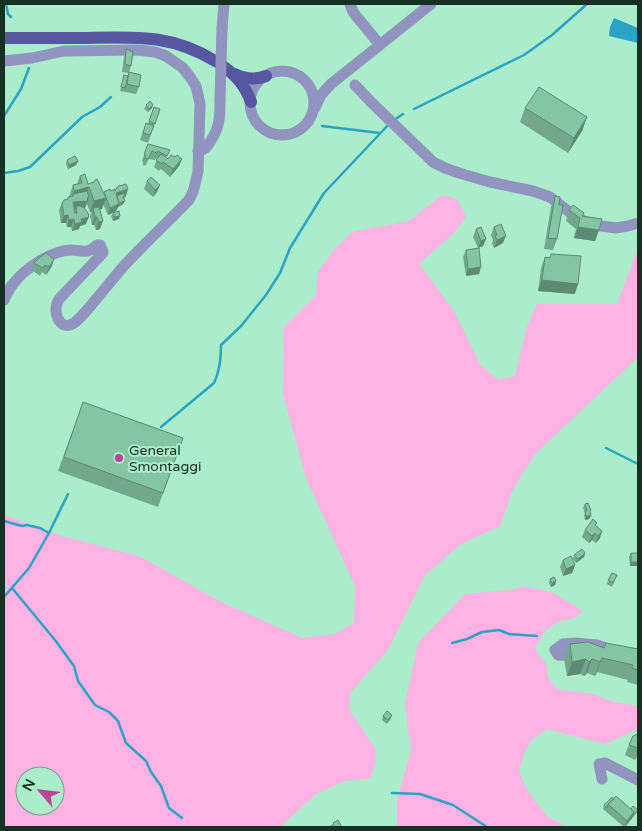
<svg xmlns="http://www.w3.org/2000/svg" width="642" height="831" viewBox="0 0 642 831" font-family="'Varela Round',sans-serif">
	<rect width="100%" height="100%" fill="#abecca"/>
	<path fill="#ffb2e3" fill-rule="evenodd" d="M 442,195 L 457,199 L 466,217 L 453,234 L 419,264 L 454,311 L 480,364 L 498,380 L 515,376 L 527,327 L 537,304 L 617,304 L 638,248 L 638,357 L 535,454 L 512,491 L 500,526 L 461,544 L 425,575 L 388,650 L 350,693 L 349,709 L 375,748 L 376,759 L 371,778 L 345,781 L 316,794 L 280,827 L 4,827 L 4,515 L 61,536 L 139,556 L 221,602 L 302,638 L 335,634 L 354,623 L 355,586 L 306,478 L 283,394 L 284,327 L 316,295 L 318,272 L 333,251 L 352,232 L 409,221 ZM 25,776 L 55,776 L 55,806 L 25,806 Z
		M 526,587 L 552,592 L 583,611 L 574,618 L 557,622 L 544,632 L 535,649 L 546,664 L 548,678 L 557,689 L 570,691 L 594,694 L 613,702 L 638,706 L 638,729 L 605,744 L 547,729 C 526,742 525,749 519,772 L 527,790 L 548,817 L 567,827 L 397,827 L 397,800 L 411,751 L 405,704 L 418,643 L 465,594 L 508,590 Z"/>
	<path fill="#2ba3c4" d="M 614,18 L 638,28 L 638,43 L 609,36 L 610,27 Z"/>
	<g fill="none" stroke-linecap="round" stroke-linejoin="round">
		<path stroke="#2ba3c4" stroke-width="2.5" d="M 6,4 L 8,14 L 11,17
			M 414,109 L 524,55 L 552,35 L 587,4
			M 4,116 L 21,89 L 29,68
			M 394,120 L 403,114
			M 322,126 L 380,133
			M 4,173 L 18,171 L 30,167 L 82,117 L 100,107 L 111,97
			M 161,427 L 214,383 C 220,371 221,359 221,345 L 241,326 L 266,295 L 280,273 L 290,248 L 324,193 L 390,123
			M 606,448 L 638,464
			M 4,521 L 22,526 L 27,525 L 40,528 L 49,533
			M 12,588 L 55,640 L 74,666 L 78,681 L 95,705 L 109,712 L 118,721 L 126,743 L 146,761 L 151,772 L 161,786 L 169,808 L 182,818
			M 4,597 L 29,568 L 49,533 L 68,494
			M 452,643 L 467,639 L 482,632 L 499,630 L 509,634 L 537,636
			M 392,793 L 420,794 L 453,805 L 487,827"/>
		<path stroke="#9194be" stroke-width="11" d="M 350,4 L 353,12 L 380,45
			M 222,28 L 224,4
			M 4,61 L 32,58 L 64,51 L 137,50 L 155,52 L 166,56 L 183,68 L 190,77 L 196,86 L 200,104 L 198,172 L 193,192 L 189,200 C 167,223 143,245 122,268 C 112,280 102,292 93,303 C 87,310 81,318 74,323 C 60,333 50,310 60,298 L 102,254 L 103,252 L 100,245 L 97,245 C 87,255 83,250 71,250 C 53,250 25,268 14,283 C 9,288 7,294 4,300
			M250 103a32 32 0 1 1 64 0a32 32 0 1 1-64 0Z
			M 355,85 L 371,102 L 433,162 L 445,168 L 459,173 L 490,182 L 533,191 L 550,197 L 577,218 L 594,225 L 616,228 L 628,226 L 638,223
			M 315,108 L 321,95 L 331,84 L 431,4
			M 198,151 C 205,150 207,147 210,142 C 220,127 220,117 220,100
			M 580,654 C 572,653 566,656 558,655 L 555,650 L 563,644 L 575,643 L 597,645 L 613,651 L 638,656
			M 602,779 L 599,764 L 605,763 L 638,780"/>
		<path stroke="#5656a1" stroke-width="12" d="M 4,38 C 29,38 55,38 80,38 C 133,37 170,33 217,62 C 233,72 245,84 251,102
			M 235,74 C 245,79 255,80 266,76"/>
		<path stroke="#9194be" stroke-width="11" d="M 220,100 L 222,28"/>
	</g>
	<path fill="#72a98d" d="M 126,49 L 131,66 L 129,72 L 139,87 L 136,94 L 120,91 L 124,75 L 128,76 L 129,73 L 122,72 L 124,57 Z
		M 146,105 L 152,108 L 148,112 L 144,109 Z
		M 154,107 L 160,109 L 148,143 L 140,140 L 146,123 L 148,124 Z
		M 525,108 L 587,117 L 582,131 L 568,153 L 520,122 Z
		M 148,144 L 170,150 L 166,158 L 168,159 L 175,157 L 182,159 L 179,166 L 170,177 L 161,169 L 159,171 L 154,167 L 157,159 L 156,158 L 155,160 L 149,159 L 145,166 L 143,165 L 143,162 L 142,161 Z
		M 67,160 L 78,161 L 76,165 L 68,169 L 66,164 Z
		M 80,176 L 88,184 L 93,182 L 94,181 L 103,193 L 104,192 L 115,191 L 126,196 L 124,199 L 123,204 L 118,207 L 116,211 L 113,213 L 119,219 L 113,221 L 111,216 L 113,213 L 108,215 L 103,204 L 102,209 L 100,209 L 100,229 L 96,230 L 94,225 L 92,225 L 90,216 L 91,212 L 90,212 L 87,204 L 85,208 L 84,208 L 86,224 L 80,226 L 79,229 L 72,231 L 71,227 L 67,227 L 66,223 L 61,223 L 59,210 L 62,203 L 67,199 L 68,197 L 69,197 L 73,185 L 77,184 Z
		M 151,177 L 157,192 L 153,197 L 144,189 L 147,181 Z
		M 555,196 L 557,239 L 553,250 L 544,249 L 551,207 Z
		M 569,210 L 583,216 L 599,230 L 595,241 L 574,238 L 576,229 L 566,221 Z
		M 494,227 L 503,243 L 494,248 L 492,244 L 493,240 L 491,235 Z
		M 476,229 L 486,239 L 483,246 L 478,248 L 479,274 L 466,276 L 463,257 L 466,250 L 478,248 L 473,237 Z
		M 551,254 L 575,294 L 538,291 L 541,268 L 545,257 L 549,258 Z
		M 34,263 L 52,266 L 46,275 L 42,272 L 40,276 L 32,270 Z
		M 83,402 L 183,438 L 158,507 L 58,471 Z
		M 585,504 L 590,513 L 589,519 L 585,520 L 584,515 L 585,513 L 583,508 Z
		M 596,526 L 600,538 L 596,543 L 592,540 L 589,543 L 582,537 L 585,530 Z
		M 585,553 L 584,557 L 576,563 L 573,559 L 574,555 Z
		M 631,553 L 637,566 L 630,566 L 629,557 Z
		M 563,560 L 575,565 L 572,573 L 563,576 L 560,567 Z
		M 617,575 L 612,587 L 607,584 L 608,580 Z
		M 550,579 L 556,581 L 555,585 L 551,587 L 549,583 Z
		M 570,644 L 638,649 L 638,685 L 627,682 L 628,680 L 597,672 L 595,676 L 587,673 L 584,676 L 580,674 L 567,676 L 564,659 Z
		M 392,715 L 391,719 L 387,724 L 382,720 L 383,716 Z
		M 638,734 L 638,757 L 637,757 L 635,760 L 625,755 L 629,745 Z
		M 614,799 L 636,813 L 625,827 L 624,827 L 603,809 L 604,805 Z"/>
	<path fill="#5d8a73" d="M 153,105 L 152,108 L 148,112 L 149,109 Z
		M 587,117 L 582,131 L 568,153 L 574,138 Z
		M 182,159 L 179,166 L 170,177 L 173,169 Z
		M 78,161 L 76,165 L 68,169 L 69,165 Z
		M 160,185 L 157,192 L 153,197 L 155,190 Z
		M 89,187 L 85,198 L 73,196 L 74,191 Z
		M 128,189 L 126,196 L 115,200 L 116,193 Z
		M 89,197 L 85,208 L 77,208 L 76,206 L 75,209 L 70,209 L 73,202 Z
		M 106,198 L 102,209 L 93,211 L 93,208 L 91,212 L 90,212 L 94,201 Z
		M 125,201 L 123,204 L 118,207 L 116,211 L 108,215 L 110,208 Z
		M 68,215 L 66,223 L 61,223 L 64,216 Z
		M 120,216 L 119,219 L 113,221 L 114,217 Z
		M 89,217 L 86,224 L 80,226 L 79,229 L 72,231 L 75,224 L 81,219 Z
		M 95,217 L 97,217 L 94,225 L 92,225 Z
		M 74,219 L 71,227 L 67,227 L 69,220 Z
		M 103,221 L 100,229 L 96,230 L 98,222 Z
		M 578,227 L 599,230 L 595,241 L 574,238 Z
		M 506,236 L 503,243 L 494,248 L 497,240 Z
		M 486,239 L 483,246 L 478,248 L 481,241 Z
		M 54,259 L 52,266 L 46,275 L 49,267 Z
		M 481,267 L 479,274 L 466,276 L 468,269 Z
		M 542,280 L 578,284 L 575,294 L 538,291 Z
		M 586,516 L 591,516 L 589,519 L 585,520 Z
		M 602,531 L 600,538 L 596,543 L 598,536 Z
		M 595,533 L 592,540 L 589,543 L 592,536 Z
		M 585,553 L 584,557 L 576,563 L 578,559 Z
		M 631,562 L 638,562 L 637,566 L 630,566 Z
		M 575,565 L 572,573 L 563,576 L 566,569 Z
		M 556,581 L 555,585 L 551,587 L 552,583 Z
		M 602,658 L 597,672 L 595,676 L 600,662 Z
		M 586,659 L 580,674 L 567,676 L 572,662 Z
		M 592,659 L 587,673 L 584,676 L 589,662 Z
		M 638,810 L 636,813 L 625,827 L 627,821 L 634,812 Z"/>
	<path fill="#85c5a4" stroke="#5d8a73" d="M 126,49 L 133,52 L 131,66 L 125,64 Z
		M 129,72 L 141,75 L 139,87 L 127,84 Z
		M 124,75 L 128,76 L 125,88 L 121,87 Z
		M 539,87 L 587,117 L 574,138 L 525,108 Z
		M 150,101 L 153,105 L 149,109 L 146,105 Z
		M 154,107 L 160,109 L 155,124 L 149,121 Z
		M 146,123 L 154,126 L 150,135 L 143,133 Z
		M 148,144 L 170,150 L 167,156 L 158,151 L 157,153 L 152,151 L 148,159 L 145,158 L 146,155 L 144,154 Z
		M 161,154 L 168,159 L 171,155 L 175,157 L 177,155 L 182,159 L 173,169 L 163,162 L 162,164 L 156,160 Z
		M 75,156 L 78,161 L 69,165 L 67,160 Z
		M 85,174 L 88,184 L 94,182 L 94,181 L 97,179 L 106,198 L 94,201 L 89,187 L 74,191 L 73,185 L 82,183 L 80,176 Z
		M 151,177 L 160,185 L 155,190 L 147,181 Z
		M 126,184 L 128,189 L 116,193 L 119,204 L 110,208 L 104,192 L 110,189 L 111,191 L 115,189 L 115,191 L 118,186 L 119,186 Z
		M 87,191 L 89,197 L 87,198 L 88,201 L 73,202 L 75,213 L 77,213 L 76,206 L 80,206 L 84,208 L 88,213 L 89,217 L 81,219 L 82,222 L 75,224 L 74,219 L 69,220 L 68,215 L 64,216 L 62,203 L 64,200 L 68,199 L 68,197 L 73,196 L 73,194 Z
		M 124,193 L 125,197 L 123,197 L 125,201 L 119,203 L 117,196 Z
		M 555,196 L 560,197 L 559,205 L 563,205 L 557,239 L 548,238 Z
		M 573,205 L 584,213 L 582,216 L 602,219 L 599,230 L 578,227 L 580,218 L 569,210 Z
		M 99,207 L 103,221 L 98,222 L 97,217 L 95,217 L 93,208 Z
		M 119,211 L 120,216 L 114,217 L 113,213 Z
		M 501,224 L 506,236 L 497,240 L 495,236 L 497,235 L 494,227 Z
		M 481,227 L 486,239 L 481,241 L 476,229 Z
		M 479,248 L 481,267 L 468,269 L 466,250 Z
		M 46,253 L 54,259 L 49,267 L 45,265 L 43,268 L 34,263 L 40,257 Z
		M 551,254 L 581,256 L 578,284 L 542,280 L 545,257 L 550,258 Z
		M 83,402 L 183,438 L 163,493 L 64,457 Z
		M 588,503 L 591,510 L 590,511 L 591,516 L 586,516 L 585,511 L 587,511 L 585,504 Z
		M 593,519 L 597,523 L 595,525 L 602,531 L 598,536 L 595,533 L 592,536 L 585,530 Z
		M 582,549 L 585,553 L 578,559 L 574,555 Z
		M 631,553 L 638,553 L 638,562 L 631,562 Z
		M 571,556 L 575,565 L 566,569 L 563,560 Z
		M 612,573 L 617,575 L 613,583 L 608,580 Z
		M 554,577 L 556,581 L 552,583 L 550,579 Z
		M 588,642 L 604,648 L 606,643 L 638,649 L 638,670 L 632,668 L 633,665 L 602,658 L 600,662 L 592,659 L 589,662 L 586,659 L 572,662 L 570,644 Z
		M 387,711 L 392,715 L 388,720 L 383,716 Z
		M 638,734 L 638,748 L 629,745 L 633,736 Z
		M 616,796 L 634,812 L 627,821 L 608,804 Z
		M 612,797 L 614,799 L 608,804 L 607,808 L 604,805 Z
		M 633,806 L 638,810 L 633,816 L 634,812 L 631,809 Z
		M 338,820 L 342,827 L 329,827 L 334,824 L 333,823 Z"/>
	<circle fill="#bc4499" stroke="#abecca" stroke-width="2" cx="119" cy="458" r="5"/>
	<g text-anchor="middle" stroke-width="4" stroke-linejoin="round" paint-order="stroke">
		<g font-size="14" fill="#163023" stroke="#abecca" text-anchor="start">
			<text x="129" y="455">General<tspan x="129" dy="16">Smontaggi</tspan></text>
		</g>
	</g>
	<rect width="642" height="831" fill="none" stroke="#163023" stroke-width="10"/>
	<g transform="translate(40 791) rotate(298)"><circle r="24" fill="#abecca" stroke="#6fa187"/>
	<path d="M0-4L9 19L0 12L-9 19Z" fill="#bc4499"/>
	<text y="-8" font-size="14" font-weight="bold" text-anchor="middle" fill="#163023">N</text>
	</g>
</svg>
